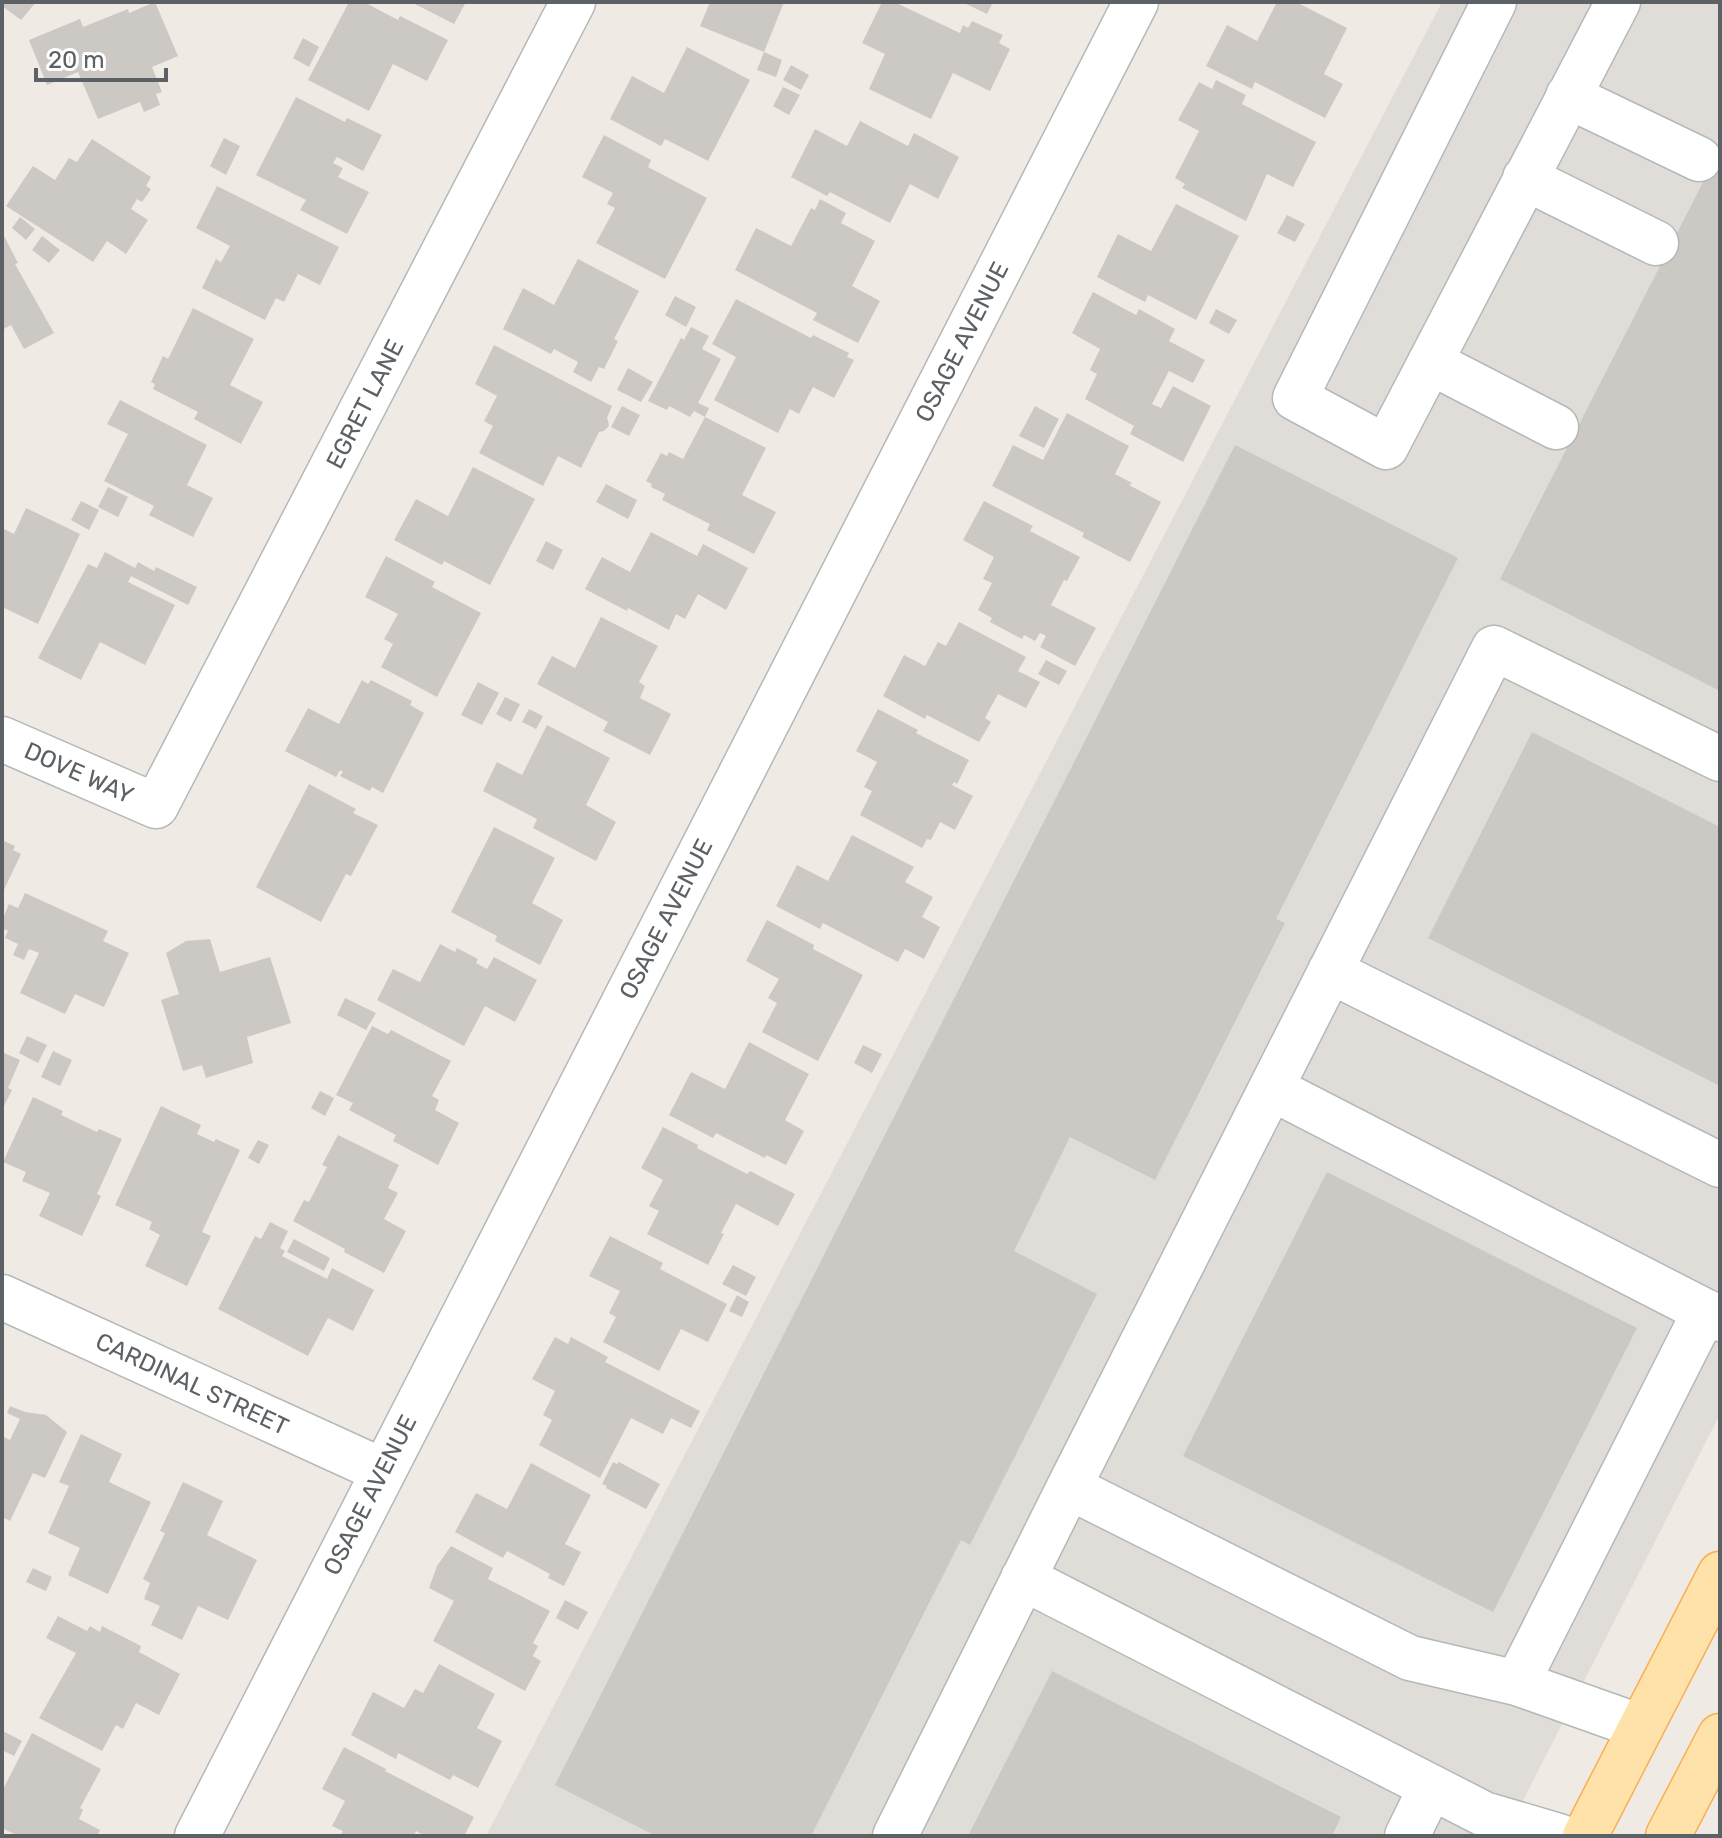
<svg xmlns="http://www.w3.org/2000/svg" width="1722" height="1838" viewBox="0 0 1722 1838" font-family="Rubik,sans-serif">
	<rect width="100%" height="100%" fill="#efebe4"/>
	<path fill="#e0ddd8" d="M 1442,2 L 1720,2 L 1720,1414 L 1505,1836 L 486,1836 Z"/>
	<path fill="#ccc8c3" d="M 2,2 L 36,2 L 21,20 L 2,6 Z
		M 155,2 L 178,56 L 152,67 L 162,92 L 156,94 L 160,105 L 144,112 L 140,102 L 98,119 L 78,72 L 47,85 L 29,40 L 80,19 L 83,27 L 128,9 L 129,13 Z
		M 349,2 L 364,2 L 398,20 L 400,16 L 448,40 L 427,81 L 393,64 L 369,111 L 308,80 Z
		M 411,2 L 466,2 L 454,24 Z
		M 710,2 L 784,2 L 764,52 L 700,26 Z
		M 882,2 L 894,2 L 960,33 L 963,25 L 968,28 L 972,21 L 1003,35 L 999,43 L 1010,49 L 990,91 L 953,73 L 931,119 L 869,89 L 885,54 L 862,43 Z
		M 962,2 L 993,2 L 987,14 Z
		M 1277,2 L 1296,2 L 1347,28 L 1324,74 L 1343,84 L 1325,118 L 1255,82 L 1252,89 L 1206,66 L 1227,25 L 1257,41 Z
		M 303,38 L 319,47 L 309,67 L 293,58 Z
		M 687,47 L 750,80 L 708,161 L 665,139 L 661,146 L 610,119 L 632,76 L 664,93 Z
		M 764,52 L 782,60 L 776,77 L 757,70 Z
		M 791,65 L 809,75 L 801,90 L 783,80 Z
		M 1216,80 L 1246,95 L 1242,104 L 1316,142 L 1293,187 L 1267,174 L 1246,221 L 1182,188 L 1185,184 L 1175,178 L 1199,131 L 1178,120 L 1199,82 L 1212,89 Z
		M 783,87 L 800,95 L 789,115 L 773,106 Z
		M 296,97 L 345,122 L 347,118 L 382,135 L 363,171 L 337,157 L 333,163 L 343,168 L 338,177 L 369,192 L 347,234 L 300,210 L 306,200 L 256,175 Z
		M 860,121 L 908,146 L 914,133 L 959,157 L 938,199 L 910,184 L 890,223 L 830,192 L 827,196 L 791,177 L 815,129 L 847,146 Z
		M 604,135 L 651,160 L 648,167 L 707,198 L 665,279 L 596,243 L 615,208 L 607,204 L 613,193 L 582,177 Z
		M 224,138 L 240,146 L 226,175 L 210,166 Z
		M 92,139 L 151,177 L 146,186 L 151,189 L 142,202 L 137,199 L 131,209 L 148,220 L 126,254 L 107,241 L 93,262 L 6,206 L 33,166 L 55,180 L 69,158 L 77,162 Z
		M 1720,149 L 1720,691 L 1500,579 Z
		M 217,186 L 339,247 L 320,285 L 298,274 L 284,302 L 276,298 L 265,320 L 202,288 L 216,259 L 221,262 L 230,246 L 196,228 Z
		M 820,199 L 846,213 L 841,223 L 875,241 L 852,286 L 880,301 L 858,343 L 813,320 L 817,313 L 735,270 L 756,228 L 791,246 L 811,208 L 815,210 Z
		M 1176,204 L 1239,236 L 1196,320 L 1148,295 L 1145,302 L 1097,277 L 1118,234 L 1151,251 Z
		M 1287,215 L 1305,224 L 1295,242 L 1277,233 Z
		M 20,217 L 35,229 L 26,240 L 12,228 Z
		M 2,232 L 18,263 L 15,264 L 54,333 L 24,349 L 11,325 L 2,330 Z
		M 42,236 L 60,250 L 49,263 L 32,250 Z
		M 578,259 L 639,291 L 614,339 L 618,341 L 604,369 L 599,367 L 591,382 L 573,372 L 578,362 L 554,349 L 551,354 L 503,329 L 523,288 L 554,305 Z
		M 1093,292 L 1136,315 L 1139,309 L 1175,329 L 1169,341 L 1205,360 L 1193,383 L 1169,371 L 1152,404 L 1161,408 L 1173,386 L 1211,406 L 1183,462 L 1130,434 L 1134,426 L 1085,399 L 1097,374 L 1090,370 L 1100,349 L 1072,333 Z
		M 675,296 L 696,307 L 686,327 L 665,315 Z
		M 736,299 L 811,338 L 813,335 L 849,353 L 847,357 L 854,360 L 834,398 L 813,387 L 799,414 L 790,409 L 778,433 L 714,400 L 736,357 L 712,344 Z
		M 193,308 L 254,339 L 230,385 L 263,402 L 241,444 L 194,419 L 198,412 L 153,389 L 155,384 L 151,382 L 163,356 L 168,359 Z
		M 1216,309 L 1237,320 L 1229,334 L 1209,323 Z
		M 691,327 L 709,336 L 702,349 L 721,359 L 698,403 L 709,408 L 705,417 L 766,448 L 742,495 L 776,512 L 754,554 L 707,530 L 710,524 L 662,500 L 665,494 L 651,487 L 652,484 L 646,481 L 661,453 L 667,456 L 669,452 L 683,459 L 705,417 L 694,411 L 690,417 L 669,406 L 667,410 L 648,401 L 681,338 L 684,340 Z
		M 494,345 L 612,406 L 607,418 L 609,425 L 608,427 L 604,431 L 599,432 L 581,468 L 558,456 L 543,486 L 479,453 L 493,426 L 484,421 L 497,396 L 475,384 Z
		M 628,368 L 653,382 L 641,402 L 617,390 Z
		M 120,400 L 207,445 L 187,485 L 213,498 L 193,537 L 149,515 L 154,506 L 104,481 L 128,434 L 107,424 Z
		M 622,406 L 640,415 L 629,436 L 611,427 Z
		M 1035,406 L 1059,419 L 1044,448 L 1019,436 Z
		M 1067,413 L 1129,446 L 1115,474 L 1132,483 L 1129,485 L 1161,502 L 1130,562 L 1082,537 L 1084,533 L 992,486 L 1013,445 L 1043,460 Z
		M 1235,445 L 1458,558 L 1276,919 L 1285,923 L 1155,1180 L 1070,1137 L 1041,1196 L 1014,1251 L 1097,1294 L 970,1545 L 961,1540 L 811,1836 L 656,1836 L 555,1785 Z
		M 473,467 L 535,499 L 490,585 L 444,561 L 442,565 L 394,540 L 416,499 L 448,516 Z
		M 606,484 L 637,500 L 628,519 L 596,502 Z
		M 108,487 L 128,497 L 118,517 L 98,507 Z
		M 81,501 L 99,510 L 89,530 L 71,520 Z
		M 984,501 L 1033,526 L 1030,531 L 1080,557 L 1067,581 L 1064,580 L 1051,605 L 1096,628 L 1075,666 L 1040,647 L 1046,636 L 1040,633 L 1035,641 L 1024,635 L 1022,639 L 990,622 L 992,618 L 978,610 L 992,583 L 983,579 L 994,557 L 963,540 Z
		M 26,508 L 80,534 L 38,624 L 2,607 L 2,528 L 14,534 Z
		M 651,532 L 697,556 L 703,544 L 748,568 L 726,610 L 698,594 L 685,619 L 676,614 L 669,630 L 628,608 L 627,611 L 585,589 L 602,557 L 630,572 Z
		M 546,541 L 563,550 L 553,570 L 536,561 Z
		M 105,552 L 135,568 L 138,562 L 154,571 L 156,567 L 197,587 L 188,605 L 131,576 L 128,582 L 175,605 L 145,665 L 100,642 L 81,680 L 38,658 L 88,564 L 97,568 Z
		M 386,556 L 435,582 L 432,587 L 481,613 L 437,697 L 381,667 L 393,644 L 384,639 L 398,614 L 365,597 Z
		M 601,617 L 658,646 L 639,682 L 645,686 L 640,698 L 671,714 L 650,755 L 603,731 L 608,722 L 537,684 L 552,656 L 575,668 Z
		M 959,622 L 1026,657 L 1018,671 L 1040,682 L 1026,708 L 998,694 L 985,718 L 991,722 L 979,742 L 927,715 L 925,719 L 883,696 L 904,655 L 925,666 L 938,642 L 946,646 Z
		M 1046,660 L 1067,671 L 1059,685 L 1038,674 Z
		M 362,680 L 368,684 L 371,680 L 412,701 L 410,705 L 424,713 L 383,793 L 372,787 L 370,791 L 340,776 L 343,772 L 340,770 L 336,777 L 285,751 L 308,708 L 339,724 Z
		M 478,682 L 499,693 L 482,725 L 461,715 Z
		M 505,697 L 520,704 L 511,722 L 496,714 Z
		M 529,709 L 543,716 L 536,729 L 522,722 Z
		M 878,709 L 918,730 L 916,733 L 969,760 L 957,784 L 954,782 L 952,785 L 973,796 L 955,830 L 940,822 L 931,840 L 927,839 L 922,848 L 860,815 L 872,791 L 864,787 L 877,762 L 856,751 Z
		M 547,725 L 610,758 L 586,805 L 616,822 L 596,861 L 533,828 L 537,819 L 483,791 L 497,762 L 522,775 Z
		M 1532,732 L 1720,827 L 1720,1086 L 1428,938 Z
		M 309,784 L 356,809 L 353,813 L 378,825 L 351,876 L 346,874 L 321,922 L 256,887 Z
		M 494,827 L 555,858 L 532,903 L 563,920 L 540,965 L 495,941 L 497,936 L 451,912 Z
		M 852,835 L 914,867 L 905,882 L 933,897 L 922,917 L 940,927 L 924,959 L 905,949 L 898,962 L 823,923 L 820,929 L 776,906 L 797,865 L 828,881 Z
		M 2,840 L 15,846 L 13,850 L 21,854 L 2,894 Z
		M 25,893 L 108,931 L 103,941 L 129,953 L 104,1007 L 75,994 L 65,1014 L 20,993 L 39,953 L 29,949 L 24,960 L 13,955 L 18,944 L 5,938 L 8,931 L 2,928 L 2,920 L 9,904 L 18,908 Z
		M 767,920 L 814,945 L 813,949 L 863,975 L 818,1061 L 762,1032 L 777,1003 L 768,998 L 779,979 L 746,961 Z
		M 210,939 L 220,972 L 270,957 L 291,1023 L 247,1037 L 253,1063 L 206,1078 L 202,1065 L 183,1071 L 161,1000 L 179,994 L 166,953 L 186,941 Z
		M 440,944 L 455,952 L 457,948 L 478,959 L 476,963 L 487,969 L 494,957 L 537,980 L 515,1022 L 485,1006 L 464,1046 L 377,1000 L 393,969 L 420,982 Z
		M 345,998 L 376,1013 L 366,1030 L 337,1015 Z
		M 372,1026 L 388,1034 L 391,1030 L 451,1061 L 432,1096 L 439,1100 L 435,1110 L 459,1123 L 438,1165 L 393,1141 L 396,1135 L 349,1110 L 353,1103 L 336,1095 Z
		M 27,1036 L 47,1045 L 38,1063 L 19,1053 Z
		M 749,1042 L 809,1074 L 785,1120 L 804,1131 L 786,1165 L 766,1155 L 765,1158 L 716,1133 L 713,1138 L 669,1115 L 691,1072 L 725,1089 Z
		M 863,1045 L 882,1054 L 872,1073 L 854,1063 Z
		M 53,1051 L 72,1060 L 60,1086 L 41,1077 Z
		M 2,1052 L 20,1060 L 8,1088 L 12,1090 L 2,1110 Z
		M 320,1091 L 334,1098 L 325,1116 L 311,1108 Z
		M 33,1097 L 63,1111 L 61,1115 L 97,1132 L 99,1129 L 122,1139 L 97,1194 L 101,1196 L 82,1236 L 39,1216 L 50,1193 L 22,1181 L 26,1172 L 3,1162 Z
		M 161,1106 L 201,1125 L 197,1134 L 214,1142 L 216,1139 L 240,1150 L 202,1232 L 211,1236 L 187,1286 L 145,1266 L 160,1235 L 149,1229 L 152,1222 L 115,1205 Z
		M 663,1127 L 698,1145 L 697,1148 L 747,1174 L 750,1171 L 795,1194 L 778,1226 L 736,1204 L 721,1233 L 724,1234 L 708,1265 L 647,1234 L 659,1211 L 649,1206 L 663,1180 L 641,1168 Z
		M 338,1135 L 399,1165 L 388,1188 L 398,1193 L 384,1219 L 406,1231 L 384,1273 L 344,1252 L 345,1249 L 293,1221 L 304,1200 L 309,1202 L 327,1167 L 322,1165 Z
		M 258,1140 L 269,1145 L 259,1164 L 248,1158 Z
		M 1327,1172 L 1637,1328 L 1493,1612 L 1183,1456 Z
		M 270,1222 L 288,1231 L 280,1248 L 285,1251 L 282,1256 L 327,1279 L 332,1268 L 374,1290 L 353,1331 L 328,1318 L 308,1356 L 218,1309 L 255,1236 L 261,1239 Z
		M 610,1236 L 663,1263 L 660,1269 L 727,1304 L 708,1342 L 681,1329 L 659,1371 L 603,1342 L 616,1317 L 609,1313 L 620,1291 L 589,1276 Z
		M 294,1239 L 330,1258 L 324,1271 L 287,1252 Z
		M 733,1265 L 756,1277 L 746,1296 L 722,1284 Z
		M 737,1295 L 749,1302 L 742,1317 L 729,1311 Z
		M 555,1337 L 568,1344 L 571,1337 L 608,1357 L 605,1362 L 700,1411 L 691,1428 L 671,1418 L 663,1434 L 631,1418 L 600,1478 L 539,1445 L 552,1420 L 543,1415 L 555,1391 L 532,1379 Z
		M 10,1406 L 25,1412 L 46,1415 L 67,1432 L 45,1478 L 33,1473 L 10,1521 L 2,1517 L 2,1436 L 10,1440 L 20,1419 L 7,1413 Z
		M 81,1434 L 122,1454 L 109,1482 L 151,1502 L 108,1594 L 68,1575 L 80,1548 L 48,1533 L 69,1486 L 59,1482 Z
		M 613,1462 L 617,1464 L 619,1462 L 660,1484 L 646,1509 L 606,1488 L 607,1486 L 602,1484 Z
		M 531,1463 L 591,1495 L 565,1544 L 581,1552 L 564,1586 L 548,1578 L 550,1574 L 507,1551 L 503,1558 L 455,1532 L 476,1493 L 507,1509 Z
		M 183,1482 L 223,1501 L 207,1535 L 257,1560 L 228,1620 L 198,1606 L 182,1640 L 151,1625 L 160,1606 L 144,1599 L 150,1583 L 143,1579 L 165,1533 L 160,1531 Z
		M 451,1546 L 493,1568 L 488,1579 L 550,1611 L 533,1643 L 538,1646 L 533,1656 L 541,1661 L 525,1691 L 433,1641 L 454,1601 L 429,1588 L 437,1566 Z
		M 33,1568 L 52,1577 L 46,1591 L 26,1582 Z
		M 565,1600 L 588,1612 L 578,1630 L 556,1618 Z
		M 58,1616 L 87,1631 L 90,1626 L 100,1632 L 102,1626 L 141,1646 L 139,1652 L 180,1674 L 159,1715 L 136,1703 L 123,1729 L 116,1725 L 102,1751 L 39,1718 L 76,1653 L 46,1638 Z
		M 439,1664 L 495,1694 L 477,1728 L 502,1741 L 478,1788 L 453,1775 L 450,1780 L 398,1753 L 396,1759 L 351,1735 L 373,1692 L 404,1708 L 415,1689 L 423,1693 Z
		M 1052,1671 L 1341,1817 L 1332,1836 L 968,1836 Z
		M 3,1731 L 22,1741 L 14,1756 L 2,1750 Z
		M 32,1733 L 101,1769 L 80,1808 L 83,1810 L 79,1819 L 100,1830 L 97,1836 L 18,1836 L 2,1828 L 2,1791 Z
		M 344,1747 L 386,1769 L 385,1771 L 474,1817 L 464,1836 L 425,1836 L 416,1831 L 414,1836 L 340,1836 L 343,1831 L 332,1826 L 345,1801 L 322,1789 Z"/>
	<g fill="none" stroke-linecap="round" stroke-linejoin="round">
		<defs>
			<path id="minor" d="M 1494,2 L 1295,398 L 1386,447 L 1618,2
				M 1568,96 L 1699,159
				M 1525,178 L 1656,243
				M 1430,362 L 1556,427
				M 2,739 L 156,806 L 573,2
				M 1330,971 L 1720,1165
				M 1271,1088 L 1720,1319
				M 2,1297 L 383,1471
				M 1069,1487 L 1410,1658 L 1517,1683 L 1705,1311
				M 1023,1578 L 1484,1814 L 1559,1836
				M 1517,1683 L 1641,1727
				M 197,1836 L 1136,2
				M 895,1836 L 1069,1487 L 1494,648 L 1720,759
				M 1407,1836 L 1431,1787"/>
			<path id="major" d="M 1585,1836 L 1720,1574
				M 1668,1836 L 1720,1736"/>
		</defs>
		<use href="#minor" stroke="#b4b8bb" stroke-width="47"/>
		<use href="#major" stroke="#faae52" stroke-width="47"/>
		<use href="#minor" stroke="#fff" stroke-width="44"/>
		<use href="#major" stroke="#ffe2a9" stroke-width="44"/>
	</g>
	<g text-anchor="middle" stroke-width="6" stroke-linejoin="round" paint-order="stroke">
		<g font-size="24" fill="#5c6165" stroke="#fff">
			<text transform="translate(962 342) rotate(-63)" y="8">OSAGE AVENUE</text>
			<text transform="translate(365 404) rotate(-63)" y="8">EGRET LANE</text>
			<text transform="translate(79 773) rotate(24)" y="8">DOVE WAY</text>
			<text transform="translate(666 919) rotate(-63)" y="8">OSAGE AVENUE</text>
			<text transform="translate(192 1384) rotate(25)" y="8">CARDINAL STREET</text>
			<text transform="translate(370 1495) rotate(-63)" y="8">OSAGE AVENUE</text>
		</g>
	</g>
	<rect width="1722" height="1838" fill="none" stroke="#5c6165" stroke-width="8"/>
	<path d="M36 68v12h130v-12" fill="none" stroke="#5c6165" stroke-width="4"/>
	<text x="48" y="68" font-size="24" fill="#5c6165" stroke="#ffffff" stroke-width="6" paint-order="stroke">20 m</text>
</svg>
